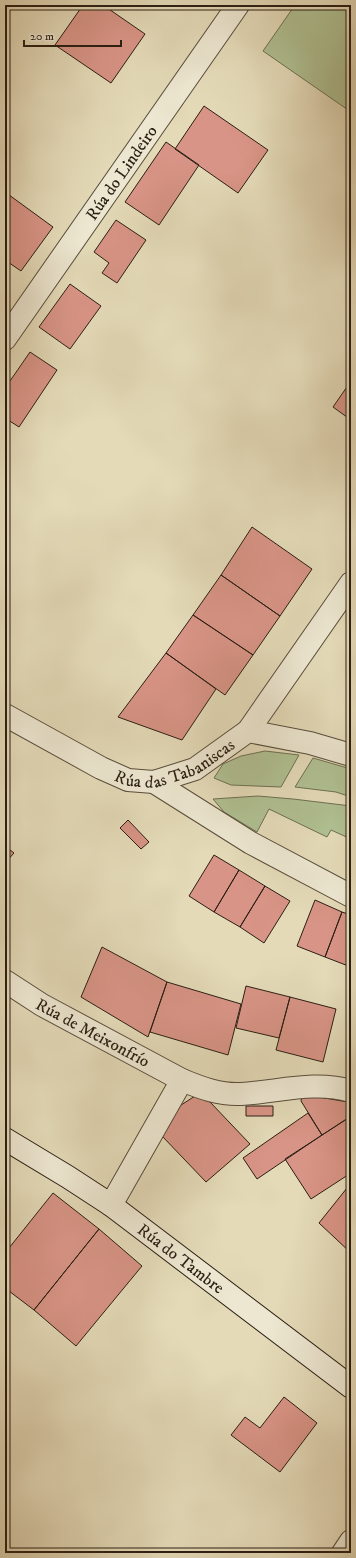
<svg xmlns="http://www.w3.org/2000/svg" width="356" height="1558" viewBox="0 0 356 1558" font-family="'IM FELL DW Pica',serif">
	<rect width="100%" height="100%" fill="#e4dab8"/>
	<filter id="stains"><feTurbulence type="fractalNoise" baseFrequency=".005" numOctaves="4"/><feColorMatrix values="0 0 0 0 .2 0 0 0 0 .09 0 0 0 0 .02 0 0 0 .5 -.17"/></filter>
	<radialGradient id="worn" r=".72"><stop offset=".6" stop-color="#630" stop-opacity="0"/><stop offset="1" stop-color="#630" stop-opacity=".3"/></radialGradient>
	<path fill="#b0c092" stroke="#6d6f52" d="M 295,5 L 351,5 L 351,112 L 263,51 Z
		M 265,751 L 299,755 L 281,787 L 231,785 L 214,778 L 223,764 L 241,756 Z
		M 313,758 L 351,769 L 351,797 L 336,792 L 295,787 Z
		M 258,796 L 293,799 L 351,806 L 351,839 L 331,830 L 327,837 L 269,809 L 257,832 L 224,812 L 213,799 Z"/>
	<path fill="#d89486" stroke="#2a1e13" d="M 83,5 L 103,5 L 145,34 L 111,83 L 55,45 Z
		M 204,106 L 268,150 L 238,193 L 175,149 Z
		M 166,142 L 199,165 L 159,225 L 125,202 Z
		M 5,192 L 53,227 L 21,271 L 5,260 Z
		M 116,220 L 146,240 L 117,283 L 102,273 L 109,263 L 94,252 Z
		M 70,284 L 101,306 L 70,349 L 39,327 Z
		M 30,352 L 57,370 L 19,427 L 5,418 L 5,378 L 10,381 Z
		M 351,381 L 351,420 L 333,407 Z
		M 252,527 L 312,569 L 280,616 L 221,575 Z
		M 221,575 L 280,616 L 253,655 L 193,615 Z
		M 193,615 L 253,655 L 225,695 L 166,653 Z
		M 166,653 L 216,689 L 182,740 L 118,717 Z
		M 128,820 L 149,842 L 141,849 L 120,828 Z
		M 5,846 L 14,853 L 5,863 Z
		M 214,855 L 239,870 L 214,912 L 189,896 Z
		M 239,870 L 265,886 L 240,927 L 214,912 Z
		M 265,886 L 290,901 L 264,943 L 240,927 Z
		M 315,900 L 342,912 L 325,957 L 297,946 Z
		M 342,912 L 351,915 L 351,967 L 325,957 Z
		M 102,947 L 167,982 L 148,1037 L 81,997 Z
		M 167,982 L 241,1004 L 228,1055 L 150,1032 Z
		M 246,986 L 290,997 L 279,1038 L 236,1028 Z
		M 290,997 L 336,1009 L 323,1062 L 276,1050 Z
		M 195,1096 L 210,1102 L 250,1144 L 206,1182 L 162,1136 L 178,1107 Z
		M 302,1096 L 319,1097 L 348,1102 L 351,1103 L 351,1116 L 322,1135 L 301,1101 Z
		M 246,1106 L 273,1106 L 273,1116 L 246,1116 Z
		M 308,1113 L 322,1135 L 257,1179 L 243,1158 Z
		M 347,1119 L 351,1125 L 351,1173 L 311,1199 L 285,1159 Z
		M 351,1183 L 351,1253 L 319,1223 Z
		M 53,1193 L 99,1229 L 34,1310 L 5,1288 L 5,1253 Z
		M 99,1229 L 142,1266 L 76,1346 L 34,1310 Z
		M 284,1397 L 317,1423 L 280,1472 L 231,1435 L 245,1417 L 260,1428 Z"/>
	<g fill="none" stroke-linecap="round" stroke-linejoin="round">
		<defs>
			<g id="minor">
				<path id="s1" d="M 5,339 L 238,5"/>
				<path id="s2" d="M 5,715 L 101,768 L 128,780 L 154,782 L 195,769 L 248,731 L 351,583"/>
				<path d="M 248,731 L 310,743 L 351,755"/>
				<path d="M 154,782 L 251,843 L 351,896"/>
				<path id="s3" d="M 5,981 L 42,1005 L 182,1080 C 201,1088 220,1095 241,1094 C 278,1092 314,1080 351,1091"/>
				<path d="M 111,1205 L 182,1080"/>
				<path d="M 343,1553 L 351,1541"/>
			</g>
			<g id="secondary">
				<path id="s4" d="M 5,1139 L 68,1177 L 111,1205 L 351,1387"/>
			</g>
		</defs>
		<use href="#minor" stroke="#584d3c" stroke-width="24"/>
		<use href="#secondary" stroke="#2a1e13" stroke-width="24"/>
		<use href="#minor" stroke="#ede7d1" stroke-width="22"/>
		<use href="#secondary" stroke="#ede7d1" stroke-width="22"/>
	</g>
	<g text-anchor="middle" stroke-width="4" stroke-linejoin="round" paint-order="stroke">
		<g font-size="17" fill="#2a1e13" stroke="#ede7d1">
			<text dy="6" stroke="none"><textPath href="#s1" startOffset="203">Rúa do Lindeiro</textPath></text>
			<text dy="6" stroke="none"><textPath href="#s2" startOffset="190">Rúa das Tabaniscas</textPath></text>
			<text dy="6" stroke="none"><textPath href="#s3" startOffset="102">Rúa de Meixonfrío</textPath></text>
			<text dy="6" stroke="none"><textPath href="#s4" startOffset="213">Rúa do Tambre</textPath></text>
		</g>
	</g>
	<rect width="356" height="1558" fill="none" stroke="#e4dab8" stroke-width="20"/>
	<rect x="6" y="6" width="344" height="1546" fill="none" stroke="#2a1e13" stroke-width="2"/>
	<rect x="10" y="10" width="336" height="1538" fill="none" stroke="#2a1e13"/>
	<path d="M24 40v6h97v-6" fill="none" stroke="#2a1e13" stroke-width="2"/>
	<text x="30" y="40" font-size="12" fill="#2a1e13" stroke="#ede7d1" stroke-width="3" paint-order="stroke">20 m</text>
	<rect width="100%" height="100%" filter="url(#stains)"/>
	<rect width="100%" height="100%" fill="url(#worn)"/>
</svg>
